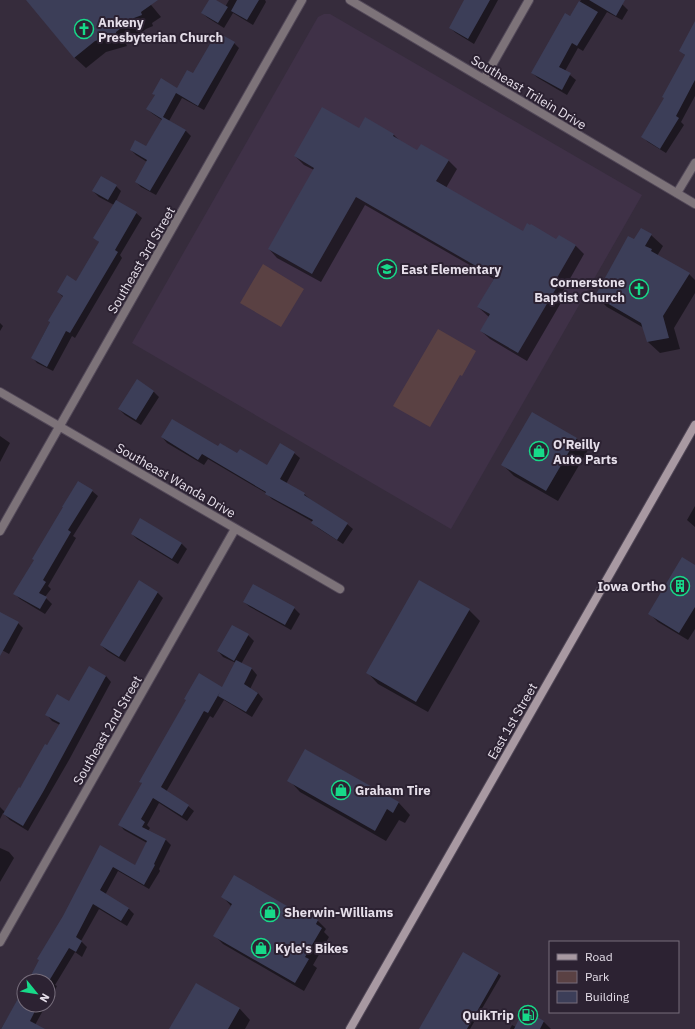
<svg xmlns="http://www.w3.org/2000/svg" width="695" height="1029" viewBox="0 0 695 1029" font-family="'IBM Plex Sans',sans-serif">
	<rect width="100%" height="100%" fill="#362c3c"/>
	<path fill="#3f3147" d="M 324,14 L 330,14 L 642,195 L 451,529 L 132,343 L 318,17 Z"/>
	<path fill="#5a4143" d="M 263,264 L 304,289 L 281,327 L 240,303 Z
		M 438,329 L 476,351 L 462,376 L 460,375 L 430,427 L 393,406 Z"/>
	<path fill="#0007" d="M 27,0 L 147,0 L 161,17 L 152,23 L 153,26 L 146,29 L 126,44 L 127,46 L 106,52 L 86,68 L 74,57 Z
		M 210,0 L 214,0 L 225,7 L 229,0 L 265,0 L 266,2 L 253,25 L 233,13 L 224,28 L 208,18 L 202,13 Z
		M 466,0 L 498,0 L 474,44 L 456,33 L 450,28 Z
		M 581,0 L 622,0 L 621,3 L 628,10 L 622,20 L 607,12 L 583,51 L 578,48 L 565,71 L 576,80 L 567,95 L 538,78 L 532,73 Z
		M 695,40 L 695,96 L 681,122 L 684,125 L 666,153 L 648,142 L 642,136 L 665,99 L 686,56 L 680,51 Z
		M 234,43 L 239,48 L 204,110 L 182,98 L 169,121 L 186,131 L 191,136 L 156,195 L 141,187 L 136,182 L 147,162 L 136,155 L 131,150 L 146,147 L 162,120 L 153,114 L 147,109 L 156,96 L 154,94 L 177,89 L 193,74 Z
		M 365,118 L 394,135 L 401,142 L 418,152 L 448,160 L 457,169 L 446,188 L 523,232 L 575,245 L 584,254 L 563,291 L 566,294 L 527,361 L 490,339 L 481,331 L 489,317 L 478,307 L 494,279 L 365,205 L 321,282 L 277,258 L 269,249 L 314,170 L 304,165 L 295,156 L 359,129 Z
		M 116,186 L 121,191 L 116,201 L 136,213 L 142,218 L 120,255 L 122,258 L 75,338 L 72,336 L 53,371 L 37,363 L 32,357 L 63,297 L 58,292 L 77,282 L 100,243 L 95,238 L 114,205 L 99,197 L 93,191 Z
		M 651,235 L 663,246 L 657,256 L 689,274 L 695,280 L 695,293 L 674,328 L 680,349 L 660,353 L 648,342 L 644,328 L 607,307 L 596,296 Z
		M 0,323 L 3,326 L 0,331 Z
		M 137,381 L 154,392 L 159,397 L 141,425 L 125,415 L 119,409 Z
		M 0,436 L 10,443 L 0,462 Z
		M 162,437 L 218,448 L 268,466 L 294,453 L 300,458 L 286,484 L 304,494 L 310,499 L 347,524 L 353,529 L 343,544 L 318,528 L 313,523 L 313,522 L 272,499 L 266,493 L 208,459 L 204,465 L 167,443 Z
		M 576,438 L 588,450 L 558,501 L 514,476 L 503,465 Z
		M 92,491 L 98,496 L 73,536 L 76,538 L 48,586 L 51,589 L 45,597 L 52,604 L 45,614 L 20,599 L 15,594 Z
		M 695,506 L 695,527 L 687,520 Z
		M 132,534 L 181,543 L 187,549 L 178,564 L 137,539 Z
		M 695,566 L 695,629 L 688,640 L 658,622 L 649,613 Z
		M 157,592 L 163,598 L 125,662 L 107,651 L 101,645 Z
		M 244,602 L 294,608 L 300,614 L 291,630 L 250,607 Z
		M 469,610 L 480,621 L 428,712 L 378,684 L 367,672 Z
		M 0,617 L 18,623 L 23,628 L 9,654 L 0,649 Z
		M 248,635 L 254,641 L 241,664 L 252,669 L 257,675 L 250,689 L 258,693 L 263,699 L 252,717 L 224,700 L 213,718 L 210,716 L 166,792 L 188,806 L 194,811 L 187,821 L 159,803 L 147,825 L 150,828 L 148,831 L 166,840 L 171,845 L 159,869 L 160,871 L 149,889 L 118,871 L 105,895 L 129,909 L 134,914 L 127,926 L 99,909 L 81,941 L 87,947 L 82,957 L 75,952 L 55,985 L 57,986 L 48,1002 L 48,981 L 29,981 L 101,847 L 135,866 L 147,843 L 124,830 L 119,824 L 143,784 L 141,782 L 223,689 L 236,663 L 223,657 L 218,651 Z
		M 106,676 L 111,682 L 69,760 L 28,831 L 10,820 L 3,813 L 0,819 L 0,807 L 5,812 L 60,725 L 52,721 L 47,715 L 69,703 Z
		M 306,750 L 399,803 L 410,815 L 405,823 L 399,820 L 386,841 L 300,792 L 289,780 Z
		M 0,848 L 9,852 L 14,858 L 0,882 Z
		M 223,897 L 299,915 L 318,921 L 326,929 L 324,932 L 329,937 L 313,965 L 317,968 L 304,991 L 223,944 L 215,936 L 231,906 Z
		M 498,973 L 501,976 L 470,1029 L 420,1029 Z
		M 197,984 L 240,1009 L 250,1020 L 245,1029 L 170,1029 Z
		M 24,990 L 24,1005 L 46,1005 L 35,1025 L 42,1029 L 1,1029 Z
		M 525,1010 L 544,1022 L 551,1029 L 510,1029 L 512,1025 L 516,1027 Z"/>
	<path fill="#3c3e58" d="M 26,0 L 158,0 L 141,12 L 142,15 L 134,18 L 116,32 L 116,34 L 95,41 L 74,58 Z
		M 209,0 L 216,0 L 228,7 L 218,23 L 201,13 Z
		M 237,0 L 259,0 L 247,20 L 231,11 Z
		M 464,0 L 490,0 L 468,39 L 449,28 Z
		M 589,0 L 625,0 L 616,16 Z
		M 579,1 L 598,12 L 577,46 L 572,43 L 559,67 L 571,73 L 562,90 L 531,73 L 565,13 L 570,16 Z
		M 695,21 L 695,80 L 676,116 L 679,118 L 660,149 L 641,137 L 664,98 L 662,97 L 685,55 L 679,51 Z
		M 217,32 L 235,42 L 198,106 L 176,93 L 163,117 L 186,130 L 150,191 L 135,182 L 147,160 L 130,150 L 135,140 L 146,146 L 162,119 L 146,109 L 155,95 L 152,94 L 161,78 L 177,88 L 187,70 L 193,73 Z
		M 322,107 L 359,128 L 365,117 L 394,134 L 393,136 L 417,150 L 421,144 L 449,160 L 436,181 L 523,231 L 527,223 L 530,225 L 531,224 L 556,239 L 559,235 L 576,245 L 554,283 L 558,285 L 518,353 L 480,331 L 490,314 L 477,307 L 495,277 L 356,197 L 312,274 L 268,249 L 314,168 L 294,156 Z
		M 101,176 L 117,185 L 108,200 L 92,191 Z
		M 116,200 L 137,212 L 115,250 L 118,252 L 70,333 L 66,331 L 47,367 L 31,358 L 50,322 L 48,321 L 63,296 L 57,292 L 67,275 L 76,281 L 99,242 L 93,238 Z
		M 641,228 L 652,234 L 645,246 L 652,249 L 651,251 L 690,273 L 663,316 L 669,338 L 647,342 L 641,323 L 595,296 L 628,236 L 634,239 Z
		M 137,379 L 154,391 L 136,420 L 118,409 Z
		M 532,412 L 577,438 L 546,491 L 501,465 Z
		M 172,419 L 218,446 L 220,443 L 237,453 L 240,449 L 267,465 L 280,443 L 295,452 L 280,479 L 305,493 L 304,495 L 348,523 L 337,540 L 311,523 L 313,520 L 265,494 L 266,492 L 202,454 L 198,460 L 161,437 Z
		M 78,481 L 93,490 L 68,530 L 71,532 L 43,580 L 46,582 L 39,593 L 47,597 L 40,609 L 13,594 L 34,560 L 32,559 L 63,507 L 62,507 Z
		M 140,518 L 182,543 L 172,559 L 131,534 Z
		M 682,557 L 695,565 L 695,607 L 679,633 L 648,614 Z
		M 139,580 L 158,592 L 119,657 L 100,645 Z
		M 419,580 L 470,609 L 416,702 L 366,673 Z
		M 253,584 L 295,607 L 285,625 L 243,602 Z
		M 0,612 L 19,622 L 0,656 Z
		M 232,625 L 249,634 L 234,661 L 217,651 Z
		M 236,660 L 252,668 L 244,684 L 258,693 L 246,712 L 218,696 L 220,692 L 208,713 L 204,711 L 161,787 L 189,805 L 182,816 L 153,798 L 141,819 L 145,822 L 142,827 L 166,839 L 154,864 L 155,865 L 144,885 L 113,867 L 100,890 L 129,908 L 121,921 L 93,904 L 76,937 L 82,941 L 76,952 L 69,948 L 49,981 L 28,981 L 39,960 L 37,959 L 63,916 L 100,845 L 135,865 L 147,841 L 118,825 L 142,783 L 139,782 L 186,700 L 184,699 L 199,673 L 222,687 Z
		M 89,666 L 106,676 L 43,792 L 23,826 L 3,814 L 19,787 L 20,788 L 45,744 L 47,745 L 60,723 L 45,715 L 57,694 L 69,701 Z
		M 305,749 L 399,802 L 393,813 L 387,809 L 375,831 L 287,781 Z
		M 234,875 L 299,913 L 301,910 L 318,920 L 316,924 L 322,928 L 305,957 L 309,959 L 295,983 L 213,936 L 232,904 L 221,897 Z
		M 463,952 L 499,973 L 467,1029 L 419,1029 Z
		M 196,983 L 240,1008 L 228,1029 L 169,1029 Z
		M 24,988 L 24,1005 L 38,1005 L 30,1021 L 45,1029 L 1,1029 Z
		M 524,1009 L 544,1021 L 540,1029 L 514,1029 Z"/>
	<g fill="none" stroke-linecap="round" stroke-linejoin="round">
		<defs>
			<path id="minor" d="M 484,79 L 529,0
				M 677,193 L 695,163
				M 0,392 L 340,589
				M 0,531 L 302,0
				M 0,942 L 235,529"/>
			<path id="tertiary" d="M 350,0 L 695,204"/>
			<path id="secondary" d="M 350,1029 L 695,425"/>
		</defs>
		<use href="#minor" stroke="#524858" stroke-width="10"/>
		<use href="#tertiary" stroke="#524858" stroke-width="10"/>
		<use href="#secondary" stroke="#524858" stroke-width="10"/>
		<use href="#minor" stroke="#7d7379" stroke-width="8"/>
		<use href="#tertiary" stroke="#7d7379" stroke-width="8"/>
		<use href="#secondary" stroke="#a899a2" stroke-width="8"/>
	</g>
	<defs>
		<symbol id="church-ring" viewBox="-11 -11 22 22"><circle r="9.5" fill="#2c2232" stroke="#17d989" stroke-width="1.5"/><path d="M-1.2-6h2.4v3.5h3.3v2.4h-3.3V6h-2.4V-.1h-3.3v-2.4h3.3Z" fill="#17d989"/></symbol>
		<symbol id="school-ring" viewBox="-11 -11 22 22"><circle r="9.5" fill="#2c2232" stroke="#17d989" stroke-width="1.5"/><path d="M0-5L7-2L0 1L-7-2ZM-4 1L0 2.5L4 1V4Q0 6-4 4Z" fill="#17d989"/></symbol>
		<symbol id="shop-ring" viewBox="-11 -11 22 22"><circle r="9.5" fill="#2c2232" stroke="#17d989" stroke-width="1.5"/><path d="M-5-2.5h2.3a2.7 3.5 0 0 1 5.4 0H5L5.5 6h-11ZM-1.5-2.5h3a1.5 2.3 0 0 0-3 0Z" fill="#17d989"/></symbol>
		<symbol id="building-ring" viewBox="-11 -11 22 22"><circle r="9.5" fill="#2c2232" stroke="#17d989" stroke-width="1.5"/><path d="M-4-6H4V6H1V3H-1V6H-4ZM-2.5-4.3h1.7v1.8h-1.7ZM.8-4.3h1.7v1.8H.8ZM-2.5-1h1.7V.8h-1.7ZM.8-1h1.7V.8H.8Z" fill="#17d989"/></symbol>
		<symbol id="fuel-ring" viewBox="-11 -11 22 22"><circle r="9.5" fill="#2c2232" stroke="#17d989" stroke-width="1.5"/><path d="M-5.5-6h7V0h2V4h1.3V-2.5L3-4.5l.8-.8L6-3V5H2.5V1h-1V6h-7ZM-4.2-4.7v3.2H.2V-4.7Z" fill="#17d989"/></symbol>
	</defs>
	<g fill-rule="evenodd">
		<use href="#church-ring" x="73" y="18" width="22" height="22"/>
		<use href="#school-ring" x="376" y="258" width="22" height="22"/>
		<use href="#church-ring" x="628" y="278" width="22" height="22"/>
		<use href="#shop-ring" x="528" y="440" width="22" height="22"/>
		<use href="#building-ring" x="669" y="575" width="22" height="22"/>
		<use href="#shop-ring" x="330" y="779" width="22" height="22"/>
		<use href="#shop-ring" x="259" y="901" width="22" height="22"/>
		<use href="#shop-ring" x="250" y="937" width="22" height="22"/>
		<use href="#fuel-ring" x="517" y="1004" width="22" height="22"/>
	</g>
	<g text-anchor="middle" stroke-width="4" stroke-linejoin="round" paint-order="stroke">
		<g font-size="13" font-weight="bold" fill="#e5dee9" stroke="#2c2232" text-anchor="start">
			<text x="98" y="27">Ankeny<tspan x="98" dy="15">Presbyterian Church</tspan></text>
			<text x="401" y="274">East Elementary</text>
			<text x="625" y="287" text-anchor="end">Cornerstone<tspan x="625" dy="15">Baptist Church</tspan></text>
			<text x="553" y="449">O'Reilly<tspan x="553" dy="15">Auto Parts</tspan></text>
			<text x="666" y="591" text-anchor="end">Iowa Ortho</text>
			<text x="355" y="795">Graham Tire</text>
			<text x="284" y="917">Sherwin-Williams</text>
			<text x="275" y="953">Kyle's Bikes</text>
			<text x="514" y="1020" text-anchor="end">QuikTrip</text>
		</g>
		<g font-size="13" fill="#e5dee9" stroke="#2c2232">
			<text transform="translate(529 92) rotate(31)" y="5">Southeast Trilein Drive</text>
			<text transform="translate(141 260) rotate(-60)" y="5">Southeast 3rd Street</text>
			<text transform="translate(176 480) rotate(30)" y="5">Southeast Wanda Drive</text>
			<text transform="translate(512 721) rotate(-60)" y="5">East 1st Street</text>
			<text transform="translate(107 730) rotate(-60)" y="5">Southeast 2nd Street</text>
		</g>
	</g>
	<rect x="549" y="941" width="130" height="72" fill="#2c2232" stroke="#766d7b"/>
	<rect x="557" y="954" width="20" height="6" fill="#a899a2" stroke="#766d7b"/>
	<text x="585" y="961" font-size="12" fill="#e5dee9">Road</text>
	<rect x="557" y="971" width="20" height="12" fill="#5a4143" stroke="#766d7b"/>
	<text x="585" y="981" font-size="12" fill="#e5dee9">Park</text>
	<rect x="557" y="991" width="20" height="12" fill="#3c3e58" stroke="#766d7b"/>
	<text x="585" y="1001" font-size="12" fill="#e5dee9">Building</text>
	<g transform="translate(36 993) rotate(120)"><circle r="19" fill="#2c2232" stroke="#766d7b"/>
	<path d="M0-3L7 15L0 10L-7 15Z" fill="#17d989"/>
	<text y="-6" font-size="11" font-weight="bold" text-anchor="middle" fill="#e5dee9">N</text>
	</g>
</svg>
